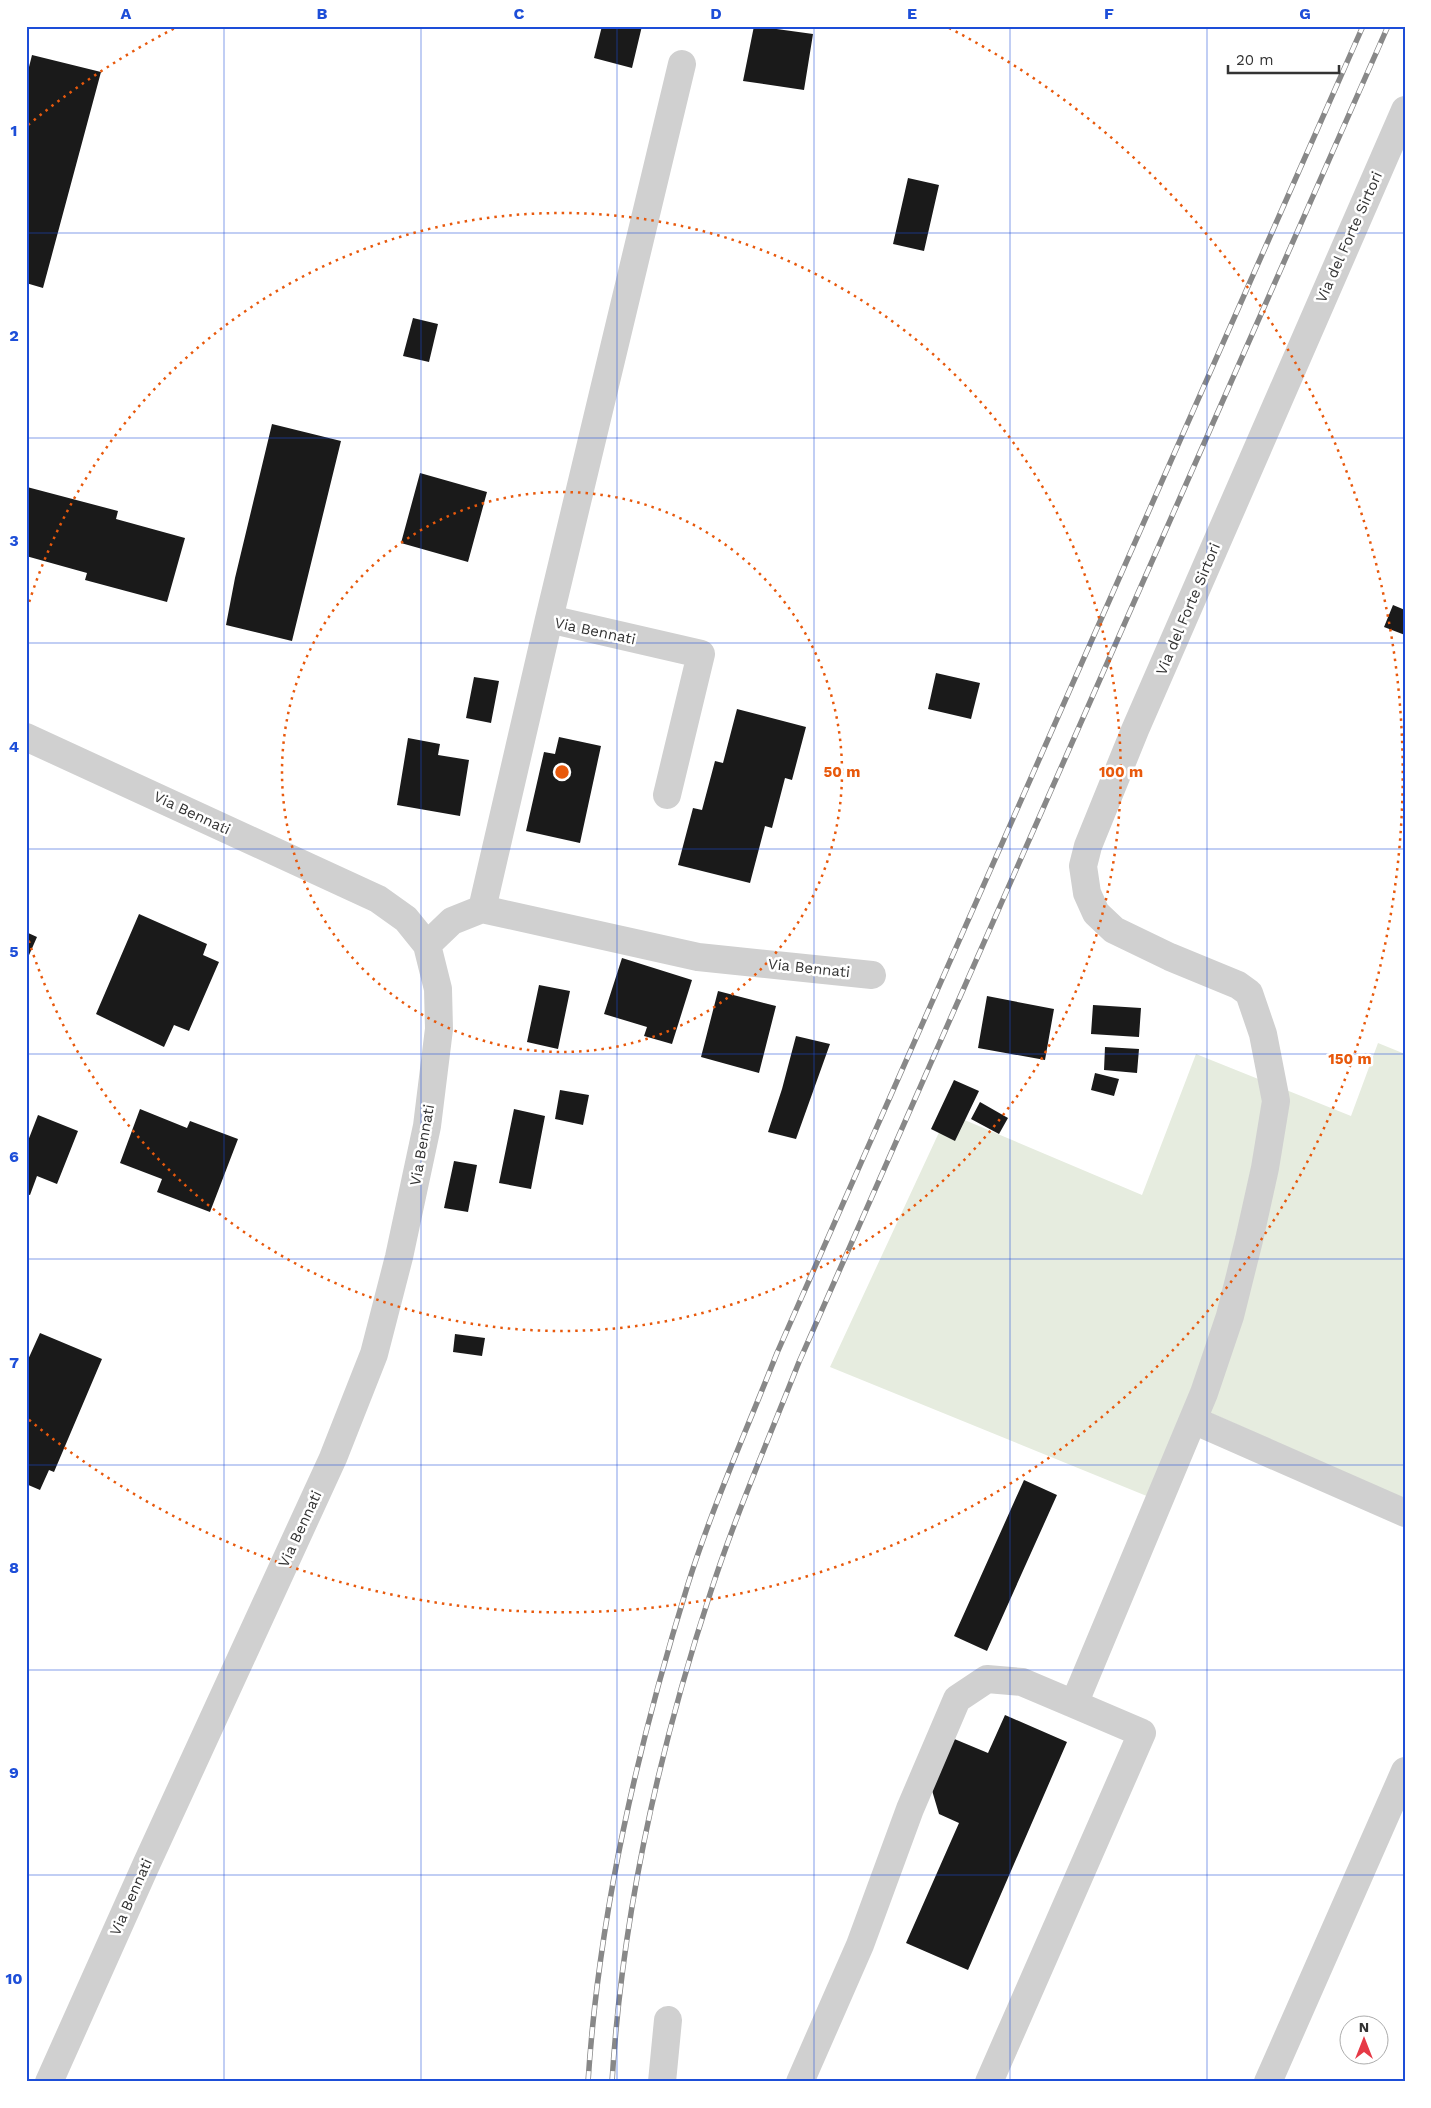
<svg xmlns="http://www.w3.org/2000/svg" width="1431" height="2108" viewBox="0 0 1431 2108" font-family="'Work Sans',sans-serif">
	<rect width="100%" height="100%" fill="#fff"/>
	<path fill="#e6ecdf" d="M 1378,1043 L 1405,1054 L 1405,1499 L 1193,1405 L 1154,1499 L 830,1367 L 948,1113 L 1142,1195 L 1196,1054 L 1351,1116 Z"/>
	<path fill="#1a1a1a" d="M 602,26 L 642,26 L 632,68 L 594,58 Z
		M 754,26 L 813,34 L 804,90 L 743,81 Z
		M 32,55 L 101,72 L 43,288 L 26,283 L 26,79 Z
		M 908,178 L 939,185 L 924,251 L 893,244 Z
		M 413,318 L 438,324 L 429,362 L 403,356 Z
		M 272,424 L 341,441 L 292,641 L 226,625 L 235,578 Z
		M 420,473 L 487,492 L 468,562 L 401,543 Z
		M 27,487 L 118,511 L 116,519 L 185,538 L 167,602 L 85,580 L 87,573 L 26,556 Z
		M 1393,605 L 1405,610 L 1405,635 L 1384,627 Z
		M 936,673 L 980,683 L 971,719 L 928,709 Z
		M 474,677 L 499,681 L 491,723 L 466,718 Z
		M 737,709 L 806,727 L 792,780 L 785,778 L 772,828 L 765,826 L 750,883 L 678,865 L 693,808 L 702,810 L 715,761 L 723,763 Z
		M 559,737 L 601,746 L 580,843 L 526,831 L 544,752 L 555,754 Z
		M 408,738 L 440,744 L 438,755 L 469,760 L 460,816 L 397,805 Z
		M 139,914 L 207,944 L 203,955 L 219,962 L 189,1031 L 174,1025 L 164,1047 L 96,1014 Z
		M 26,932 L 37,937 L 26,962 Z
		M 622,958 L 692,980 L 672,1044 L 644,1036 L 647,1027 L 604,1014 Z
		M 539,985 L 570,991 L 558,1049 L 527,1042 Z
		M 718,991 L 776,1006 L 759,1073 L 701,1057 Z
		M 987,996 L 1054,1009 L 1045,1060 L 978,1048 Z
		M 1093,1005 L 1141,1008 L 1139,1037 L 1091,1034 Z
		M 796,1036 L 830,1044 L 796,1139 L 768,1132 L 782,1089 Z
		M 1105,1047 L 1139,1049 L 1137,1073 L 1104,1070 Z
		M 1095,1073 L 1119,1079 L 1114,1096 L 1091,1090 Z
		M 954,1080 L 979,1091 L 955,1141 L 931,1129 Z
		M 560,1090 L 589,1095 L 583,1125 L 555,1119 Z
		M 980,1102 L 1008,1118 L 999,1134 L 971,1119 Z
		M 140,1109 L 187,1128 L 190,1121 L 238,1139 L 210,1212 L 157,1192 L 162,1179 L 120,1163 Z
		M 514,1109 L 545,1116 L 531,1189 L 499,1183 Z
		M 38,1115 L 78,1131 L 57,1184 L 37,1176 L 30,1195 L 26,1194 L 26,1146 Z
		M 454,1161 L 477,1165 L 468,1212 L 444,1208 Z
		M 40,1333 L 102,1359 L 54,1472 L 49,1470 L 40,1490 L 26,1484 L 26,1364 Z
		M 455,1334 L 485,1338 L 482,1356 L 453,1352 Z
		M 1024,1480 L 1057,1495 L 987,1651 L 954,1636 Z
		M 1005,1715 L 1067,1742 L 968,1970 L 906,1943 L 959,1823 L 939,1814 L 931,1787 L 952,1738 L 988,1753 Z"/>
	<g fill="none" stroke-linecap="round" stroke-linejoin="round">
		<path stroke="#d0d0d0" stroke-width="28" d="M 549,619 L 682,64
			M 26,737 L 378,899 L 406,919 L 427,945 L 438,989 L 439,1029 L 427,1126 L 399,1257 L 374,1354 L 333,1458 L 146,1865 L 49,2082
			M 482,909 L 698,957 L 872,975
			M 427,945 L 452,921 L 482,909 L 549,619 L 701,654 L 667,795
			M 1193,1420 L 1405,1513
			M 662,2082 L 668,2020
			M 800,2082 L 860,1945 L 910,1809 L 957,1699 L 987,1679 L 1022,1682 L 1074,1704
			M 989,2082 L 1142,1733 L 1074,1704 L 1204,1393 L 1230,1316 L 1249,1240 L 1265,1168 L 1276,1101 L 1263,1034 L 1249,993 L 1238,985 L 1170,957 L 1114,930 L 1096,913 L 1087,893 L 1083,866 L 1088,846 L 1135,730 L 1405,110
			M 1268,2082 L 1405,1771"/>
		<defs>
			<path id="rail" d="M 588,2082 C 599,1912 638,1745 688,1584 C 713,1505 747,1429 777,1353 L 1363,26
				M 612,2082 C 622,1916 659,1749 711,1591 C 736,1514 769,1438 799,1362 L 1388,26"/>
		</defs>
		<use href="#rail" stroke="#888" stroke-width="5.5"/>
		<use href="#rail" stroke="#fff" stroke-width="4" stroke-dasharray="11" stroke-linecap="butt"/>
	</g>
	<path fill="none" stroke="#1d4ed8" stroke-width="1" stroke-opacity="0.55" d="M 224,26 L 224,2082M 421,26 L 421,2082M 617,26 L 617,2082M 814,26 L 814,2082M 1010,26 L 1010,2082M 1207,26 L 1207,2082M 26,233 L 1405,233M 26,438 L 1405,438M 26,643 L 1405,643M 26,849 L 1405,849M 26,1054 L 1405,1054M 26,1259 L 1405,1259M 26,1465 L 1405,1465M 26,1670 L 1405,1670M 26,1875 L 1405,1875"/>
	<g fill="none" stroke="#e8590c" stroke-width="2.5" stroke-dasharray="2.5 5">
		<circle cx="562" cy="772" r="280"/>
		<path d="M27 609A559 559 0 1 1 27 935"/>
		<path d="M28 125A839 839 0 0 1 175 28M949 28A839 839 0 1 1 28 1419"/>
	</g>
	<g text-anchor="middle" stroke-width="5" stroke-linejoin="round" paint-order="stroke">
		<g font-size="15" fill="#333" stroke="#fff">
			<text transform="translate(1349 237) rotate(-66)" y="5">Via del Forte Sirtori</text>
			<text transform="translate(1188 609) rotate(-67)" y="5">Via del Forte Sirtori</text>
			<text transform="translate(595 631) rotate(12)" y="5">Via Bennati</text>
			<text transform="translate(192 813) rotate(25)" y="5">Via Bennati</text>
			<text transform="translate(809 968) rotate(6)" y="5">Via Bennati</text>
			<text transform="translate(422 1145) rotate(-80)" y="5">Via Bennati</text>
			<text transform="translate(300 1529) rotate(-65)" y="5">Via Bennati</text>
			<text transform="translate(131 1897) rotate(-66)" y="5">Via Bennati</text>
		</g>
	</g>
	<circle cx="562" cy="772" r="8" fill="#e8590c" stroke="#fff" stroke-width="2.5"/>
	<g font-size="15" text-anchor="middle" font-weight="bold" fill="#e8590c" stroke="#fff" stroke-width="5" stroke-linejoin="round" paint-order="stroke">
		<text x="842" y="777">50 m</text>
		<text x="1121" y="777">100 m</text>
		<text x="1350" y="1064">150 m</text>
	</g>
	<rect width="1431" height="2108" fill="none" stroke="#ffffff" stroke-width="55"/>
	<g transform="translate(1364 2040)"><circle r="24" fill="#ffffff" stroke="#adadad"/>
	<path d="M0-4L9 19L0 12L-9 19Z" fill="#e63946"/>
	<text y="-8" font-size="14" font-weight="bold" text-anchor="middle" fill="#333333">N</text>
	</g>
	<path d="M1228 65v8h111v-8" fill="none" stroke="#333333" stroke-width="2.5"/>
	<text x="1236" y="65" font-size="15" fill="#333333" stroke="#ffffff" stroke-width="4" paint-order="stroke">20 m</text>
	<rect x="28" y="28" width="1376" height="2052" fill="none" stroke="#1d4ed8" stroke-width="2"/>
	<g font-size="16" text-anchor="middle" font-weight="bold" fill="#1d4ed8">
		<text x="126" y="19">A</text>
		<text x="322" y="19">B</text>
		<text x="519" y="19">C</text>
		<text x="716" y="19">D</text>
		<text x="912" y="19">E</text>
		<text x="1109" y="19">F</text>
		<text x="1305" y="19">G</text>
		<text x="14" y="136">1</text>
		<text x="14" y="341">2</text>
		<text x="14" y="546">3</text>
		<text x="14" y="752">4</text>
		<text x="14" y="957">5</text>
		<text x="14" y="1162">6</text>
		<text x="14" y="1368">7</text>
		<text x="14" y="1573">8</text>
		<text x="14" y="1778">9</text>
		<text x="14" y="1984">10</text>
	</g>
</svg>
